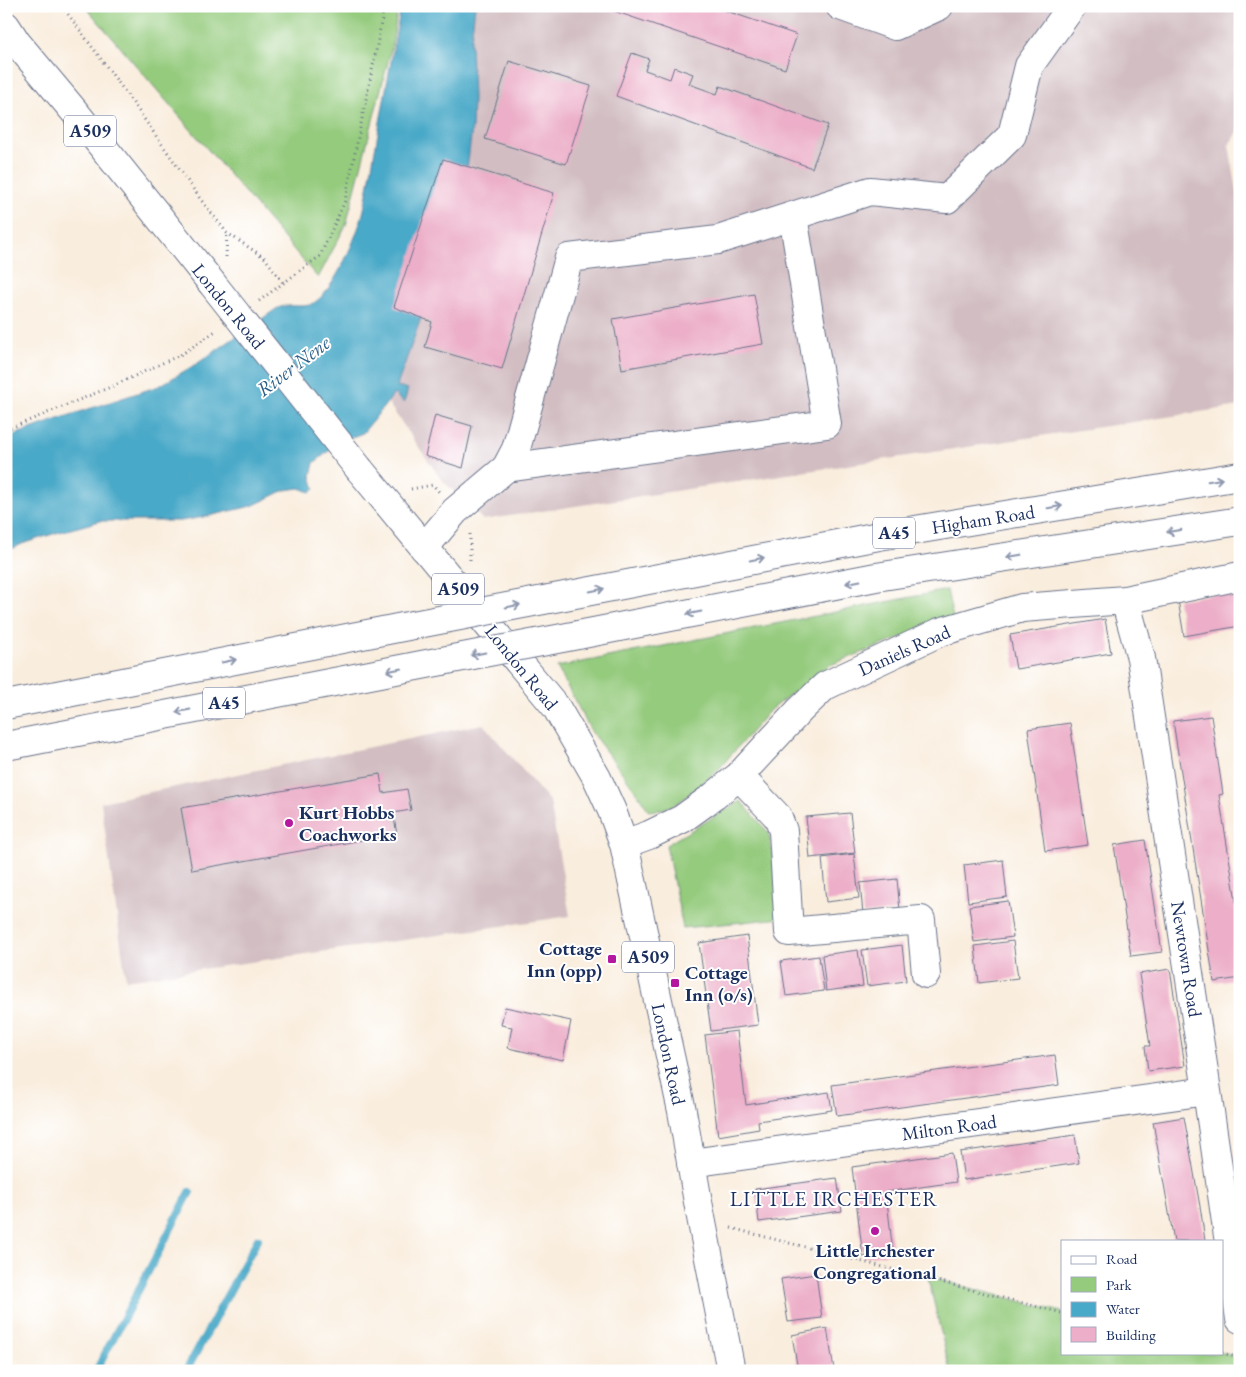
<svg xmlns="http://www.w3.org/2000/svg" width="1246" height="1377" viewBox="0 0 1246 1377" font-family="'EB Garamond',serif">
	<rect width="100%" height="100%" fill="#fff"/>
	<filter id="ink" filterUnits="userSpaceOnUse"><feTurbulence type="fractalNoise" baseFrequency=".02" numOctaves="2"/><feDisplacementMap in="SourceGraphic" scale="10" xChannelSelector="R" yChannelSelector="G"/><feConvolveMatrix kernelMatrix="1 2 1 2 8 2 1 2 1" color-interpolation-filters="sRGB"/></filter>
	<filter id="wash" filterUnits="userSpaceOnUse"><feTurbulence type="fractalNoise" baseFrequency=".0096" numOctaves="4" result="noise"/><feDisplacementMap in="SourceGraphic" scale="20" xChannelSelector="R" yChannelSelector="G"/><feGaussianBlur stdDeviation="1.12" result="paint"/><feColorMatrix in="noise" values="0 0 0 0 0 0 0 0 0 0 0 0 0 0 0 0 0 1.4 0 .05"/><feComposite in="paint" operator="in"/></filter>
	<g filter="url(#wash)">
		<rect width="100%" height="100%" fill="#f9eddd"/>
		<path fill="#d2bec2" d="M 474,6 L 1240,6 L 1240,127 L 1229,145 L 1240,208 L 1240,406 L 483,520 L 441,479 L 379,390 L 457,194 Z
			M 483,724 L 550,802 L 570,916 L 126,980 L 101,802 Z"/>
		<path fill="#94cb7d" stroke="#587d6e" d="M 85,6 L 398,6 L 392,46 L 346,225 L 318,278 Z
			M 947,590 L 953,618 L 830,665 L 771,709 L 717,771 L 678,803 L 663,809 L 649,811 L 633,787 L 592,733 L 557,667 Z
			M 741,801 L 769,833 L 782,918 L 683,928 L 666,845 Z
			M 928,1277 L 1062,1312 L 1062,1353 L 1222,1353 L 1240,1358 L 1240,1371 L 950,1371 Z"/>
		<path fill="#49a9c8" stroke="#326c93" d="M 401,6 L 475,6 L 471,41 L 473,98 L 472,128 L 466,178 L 470,179 L 397,386 L 408,389 L 404,403 L 394,394 L 363,433 L 341,441 L 314,463 L 311,476 L 315,489 L 310,492 L 300,488 L 285,490 L 252,506 L 209,516 L 181,521 L 100,521 L 56,533 L 22,544 L 6,552 L 6,438 L 58,419 L 159,386 L 198,363 L 276,309 C 280,307 283,306 287,306 C 295,305 302,307 310,305 C 332,296 354,242 361,220 C 364,212 365,203 367,194 Z"/>
		<g fill="none" stroke-linecap="round" stroke-linejoin="round">
			<path stroke="#49a9c8" stroke-width="8" d="M 96,1371 L 190,1192
				M 186,1371 L 258,1239"/>
		</g>
		<g id="blocks">
			<path fill="#ecaec8" d="M 712,6 L 797,35 L 785,69 L 602,7 Z
				M 632,53 L 649,59 L 645,70 L 670,79 L 674,67 L 693,74 L 689,84 L 717,94 L 720,86 L 828,125 L 812,168 L 616,96 Z
				M 509,61 L 591,86 L 566,164 L 485,139 Z
				M 443,159 L 554,193 L 502,369 L 425,347 L 432,322 L 394,307 Z
				M 754,294 L 763,344 L 622,369 L 613,319 Z
				M 435,415 L 472,426 L 463,468 L 425,456 Z
				M 1240,590 L 1240,626 L 1184,636 L 1178,600 Z
				M 1105,619 L 1111,653 L 1016,669 L 1010,635 Z
				M 1211,716 L 1223,794 L 1219,795 L 1240,926 L 1240,978 L 1214,982 L 1173,721 Z
				M 1070,723 L 1088,845 L 1045,851 L 1028,729 Z
				M 380,774 L 383,793 L 407,789 L 411,810 L 393,813 L 397,834 L 192,870 L 181,808 Z
				M 850,813 L 855,853 L 810,858 L 806,817 Z
				M 1145,840 L 1162,952 L 1131,956 L 1114,845 Z
				M 854,854 L 859,898 L 826,902 L 822,858 Z
				M 1003,860 L 1007,897 L 968,902 L 964,865 Z
				M 897,879 L 900,911 L 863,914 L 860,883 Z
				M 1008,901 L 1013,937 L 974,942 L 969,906 Z
				M 747,936 L 758,1025 L 711,1031 L 699,943 Z
				M 1013,941 L 1018,978 L 979,983 L 975,946 Z
				M 902,945 L 906,981 L 867,986 L 862,950 Z
				M 858,950 L 863,986 L 826,991 L 822,955 Z
				M 819,956 L 824,991 L 786,996 L 781,961 Z
				M 1170,969 L 1185,1066 L 1148,1071 L 1145,1046 L 1150,1046 L 1139,974 Z
				M 505,1007 L 571,1021 L 563,1060 L 508,1048 L 512,1027 L 501,1025 Z
				M 737,1031 L 746,1105 L 829,1092 L 832,1110 L 758,1121 L 759,1129 L 718,1136 L 705,1035 Z
				M 1055,1055 L 1059,1085 L 837,1116 L 832,1085 Z
				M 1184,1117 L 1201,1212 L 1205,1241 L 1174,1241 L 1153,1122 Z
				M 1075,1135 L 1079,1163 L 964,1180 L 960,1152 Z
				M 952,1153 L 956,1182 L 886,1192 L 893,1253 L 863,1257 L 852,1167 Z
				M 837,1178 L 842,1211 L 759,1222 L 755,1189 Z
				M 816,1274 L 822,1318 L 788,1322 L 781,1279 Z
				M 827,1328 L 834,1369 L 821,1371 L 798,1371 L 792,1335 Z"/>
		</g>
	</g>
	<g filter="url(#ink)">
		<use href="#blocks" fill-opacity="0" stroke="#69728a" stroke-width="1"/>
		<g fill="none" stroke-linecap="round" stroke-linejoin="round">
			<defs>
				<path id="minor" d="M 840,6 L 895,26 L 939,6
					M 506,468 L 827,424 L 793,216
					M 424,548 L 455,511 L 506,468 L 516,449 L 569,258 L 718,240 L 870,191 L 947,199 L 1012,135 L 1029,66 L 1072,6
					M 1125,600 L 1141,658 L 1207,1091 L 1240,1319
					M 739,776 L 778,817 L 783,831 L 789,932 L 921,920 L 926,974
					M 624,844 L 649,835 L 682,819 L 714,796 L 739,776 L 800,710 L 825,686 L 940,632 L 1022,608 L 1125,600 L 1240,576
					M 691,1163 L 1207,1091"/>
				<path id="highway" d="M 6,26 L 17,43 L 74,111 L 211,282
					M 360,470 L 556,707 L 597,778 L 612,811 L 624,844 L 682,1111 L 698,1202 L 731,1371
					M 549,599 L 879,536 L 1240,476
					M 578,635 L 876,577 L 1240,521
					M 6,705 L 413,625
					M 6,746 L 442,661"/>
			</defs>
			<use href="#minor" stroke="#69728a" stroke-width="30"/>
			<use href="#highway" stroke="#69728a" stroke-width="30"/>
			<path stroke="#69728a" stroke-width="3" stroke-dasharray="1 4" stroke-linecap="butt" d="M 62,6 L 126,93 L 201,200 L 227,233 L 265,258 L 284,284
				M 226,257 L 227,233
				M 259,301 L 320,256 L 345,201 L 376,51 L 384,6
				M 6,430 L 113,386 L 182,354 L 217,330
				M 411,489 L 433,485 L 439,492
				M 470,560 L 470,534
				M 731,1228 L 1062,1313
				M 1222,1353 L 1240,1358"/>
			<use href="#minor" stroke="#fff" stroke-width="28"/>
			<use href="#highway" stroke="#fff" stroke-width="28"/>
			<defs>
				<path id="highway-bridge" d="M 211,282 L 360,470
					M 413,625 L 549,599
					M 442,661 L 578,635"/>
			</defs>
			<use href="#highway-bridge" stroke="#69728a" stroke-width="30" stroke-linecap="butt"/>
			<use href="#highway-bridge" stroke="#fff" stroke-width="28"/>
		</g>
		<defs><path id="oneway-shaft" d="M-6 0H5M1.5-3L5.5 0L1.5 3" fill="none" stroke-width="1.6" stroke-linecap="round" stroke-linejoin="round" transform="scale(1.25)"/></defs>
		<g stroke="#8d97ae">
			<use href="#oneway-shaft" transform="translate(1215 480) rotate(-9)"/>
			<use href="#oneway-shaft" transform="translate(1055 507) rotate(-9)"/>
			<use href="#oneway-shaft" transform="translate(1174 531) rotate(171)"/>
			<use href="#oneway-shaft" transform="translate(1014 556) rotate(171)"/>
			<use href="#oneway-shaft" transform="translate(757 559) rotate(-11)"/>
			<use href="#oneway-shaft" transform="translate(853 582) rotate(169)"/>
			<use href="#oneway-shaft" transform="translate(597 590) rotate(-11)"/>
			<use href="#oneway-shaft" transform="translate(513 606) rotate(-11)"/>
			<use href="#oneway-shaft" transform="translate(694 613) rotate(169)"/>
			<use href="#oneway-shaft" transform="translate(478 654) rotate(169)"/>
			<use href="#oneway-shaft" transform="translate(229 661) rotate(-11)"/>
			<use href="#oneway-shaft" transform="translate(394 670) rotate(169)"/>
			<use href="#oneway-shaft" transform="translate(183 711) rotate(169)"/>
		</g>
	</g>
	<g fill="#b5179e" stroke="#fff" stroke-width="2">
		<circle cx="289" cy="823" r="5"/>
		<rect x="607" y="954" width="10" height="10" rx="2.5"/>
		<rect x="670" y="978" width="10" height="10" rx="2.5"/>
		<circle cx="875" cy="1231" r="5"/>
	</g>
	<g text-anchor="middle" stroke-width="4" stroke-linejoin="round" paint-order="stroke">
		<g fill="#fff" stroke="#5f6d8e" stroke-width="1">
			<rect x="64" y="115.5" width="52" height="31" rx="4"/>
			<rect x="873" y="517.5" width="42" height="31" rx="4"/>
			<rect x="432" y="573.5" width="52" height="31" rx="4"/>
			<rect x="203" y="687.5" width="42" height="31" rx="4"/>
			<rect x="622" y="941.5" width="52" height="31" rx="4"/>
		</g>
		<g font-size="18" font-weight="bold" fill="#1b2f5e">
			<text x="90" y="137">A509</text>
			<text x="894" y="539">A45</text>
			<text x="458" y="595">A509</text>
			<text x="224" y="709">A45</text>
			<text x="648" y="963">A509</text>
		</g>
		<g font-size="19" fill="#1b2f5e" stroke="#fff">
			<text transform="translate(229 306) rotate(51)" y="7">London Road</text>
			<text transform="translate(983 519) rotate(-9)" y="7">Higham Road</text>
			<text transform="translate(904 650) rotate(-24)" y="7">Daniels Road</text>
			<text transform="translate(522 667) rotate(51)" y="7">London Road</text>
			<text transform="translate(1187 959) rotate(81)" y="7">Newtown Road</text>
			<text transform="translate(669 1054) rotate(78)" y="7">London Road</text>
			<text transform="translate(949 1127) rotate(-8)" y="7">Milton Road</text>
		</g>
		<g font-size="19" font-weight="bold" fill="#1b2f5e" stroke="#fff" text-anchor="start">
			<text x="299" y="819">Kurt Hobbs<tspan x="299" dy="22">Coachworks</tspan></text>
			<text x="602" y="955" text-anchor="end">Cottage<tspan x="602" dy="22">Inn (opp)</tspan></text>
			<text x="685" y="979">Cottage<tspan x="685" dy="22">Inn (o/s)</tspan></text>
			<text x="875" y="1257" text-anchor="middle">Little Irchester<tspan x="875" dy="22">Congregational</tspan></text>
		</g>
		<g font-size="20" font-style="italic" fill="#2d6088" stroke="#fff">
			<text transform="translate(293 366) rotate(-37)" y="7">River Nene</text>
		</g>
		<g font-size="21" letter-spacing="1" fill="#1b2f5e" stroke="#fff">
			<text x="834" y="1206">LITTLE IRCHESTER</text>
		</g>
	</g>
	<rect width="1246" height="1377" fill="none" stroke="#fff" stroke-width="25"/>
	<rect x="1061" y="1240" width="162" height="115" fill="#ffffff" stroke="#a4acbf"/>
	<rect x="1071" y="1256" width="25" height="8" fill="#ffffff" stroke="#a4acbf"/>
	<text x="1106" y="1264" font-size="15" fill="#1b2f5e">Road</text>
	<rect x="1071" y="1277" width="25" height="15" fill="#94cb7d" stroke="#a4acbf"/>
	<text x="1106" y="1290" font-size="15" fill="#1b2f5e">Park</text>
	<rect x="1071" y="1302" width="25" height="15" fill="#49a9c8" stroke="#a4acbf"/>
	<text x="1106" y="1314" font-size="15" fill="#1b2f5e">Water</text>
	<rect x="1071" y="1327" width="25" height="15" fill="#ecaec8" stroke="#a4acbf"/>
	<text x="1106" y="1340" font-size="15" fill="#1b2f5e">Building</text>
</svg>
